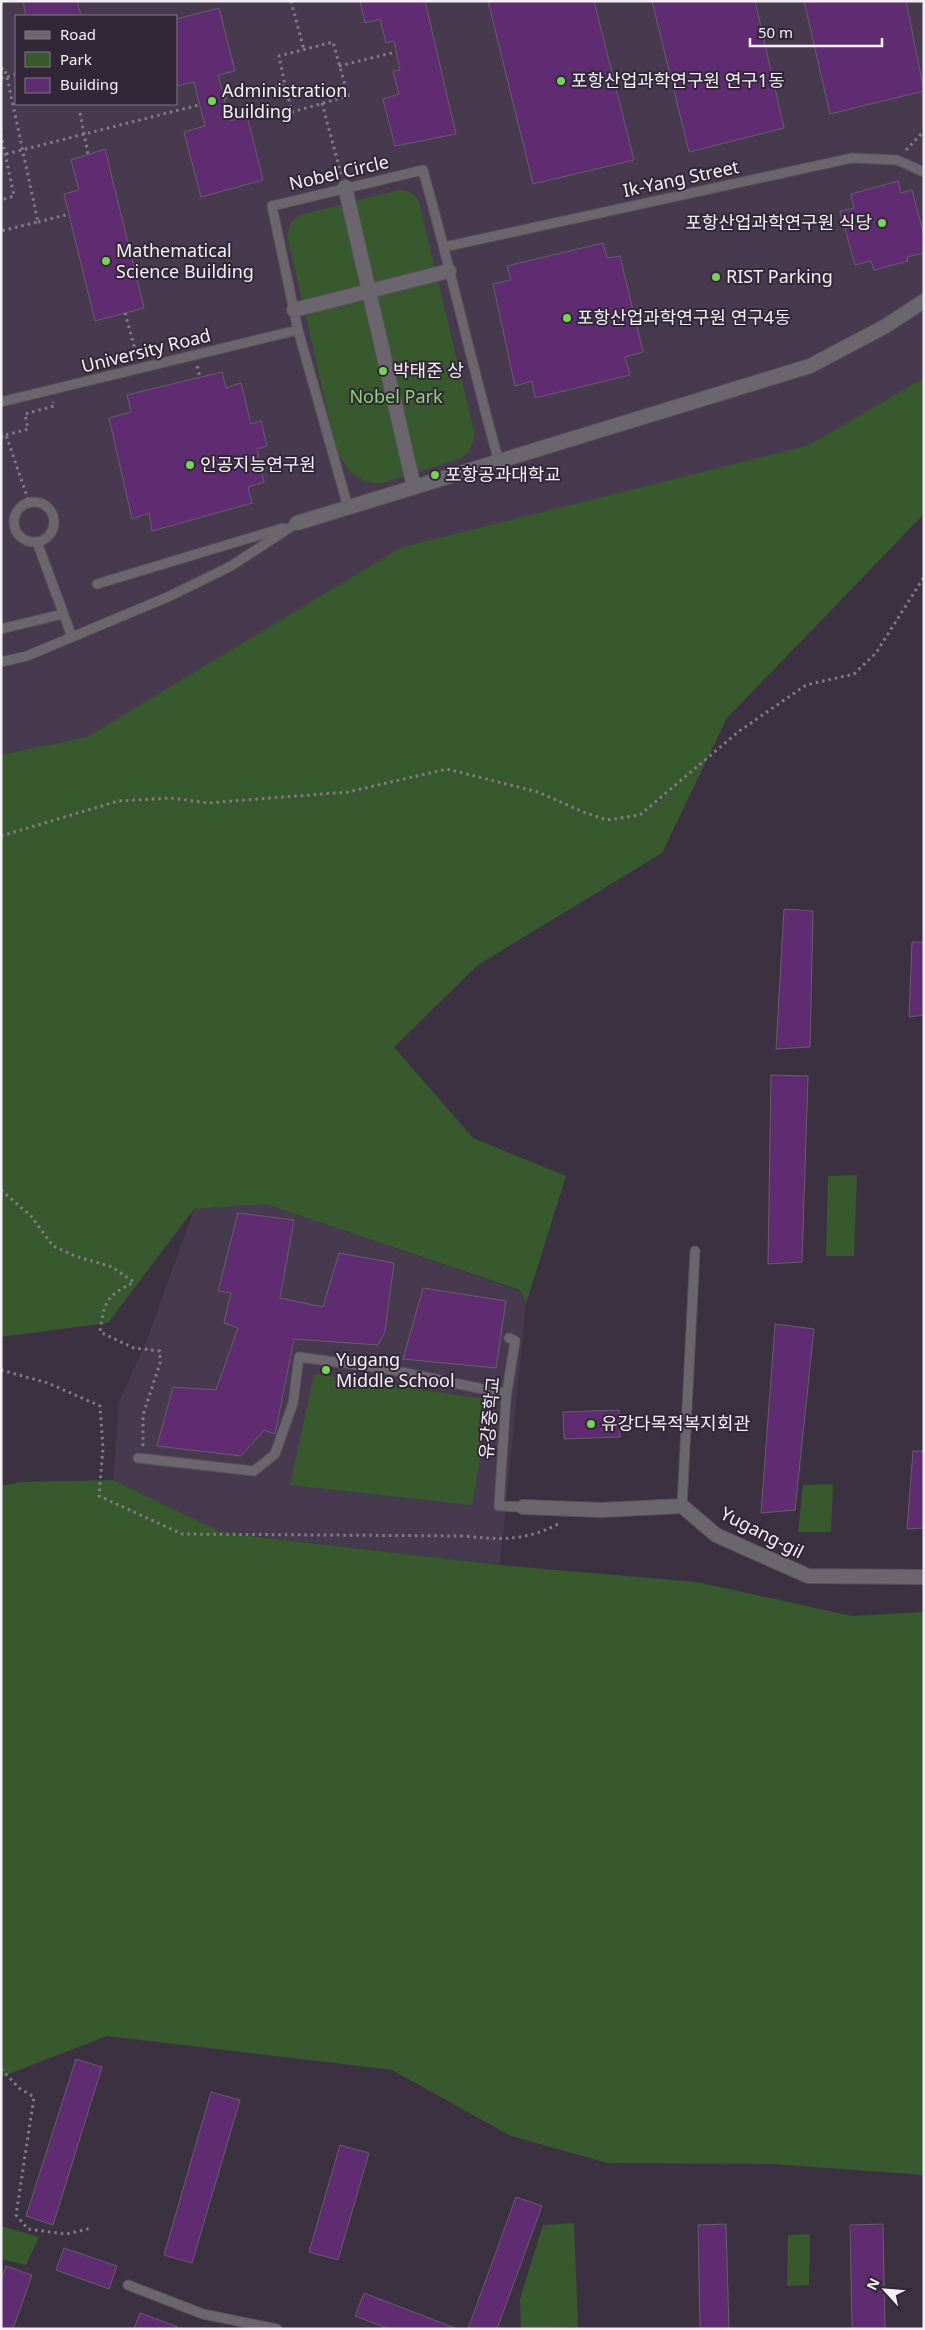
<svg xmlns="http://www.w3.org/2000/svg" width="925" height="2330" viewBox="0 0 925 2330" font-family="'Noto Sans','Noto Sans KR',sans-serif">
	<rect width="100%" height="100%" fill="#3c3140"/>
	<path fill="#483a4e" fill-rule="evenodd" d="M 1,1 L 924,1 L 924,447 L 1,919 ZM 16,16 L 176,16 L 176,104 L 16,104 Z
		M 265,1204 L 520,1291 L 526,1304 L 500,1565 L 223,1533 L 113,1480 L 119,1402 L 148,1337 L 194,1209 Z"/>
	<path fill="#37592d" d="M 398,190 C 409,190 414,193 419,202 L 475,435 L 469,452 L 460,459 L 383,483 C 358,485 345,469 336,448 L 287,235 L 291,223 L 299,215 Z
		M 924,378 L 924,514 L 727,718 L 662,853 L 478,965 L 394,1047 L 473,1138 L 566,1176 L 526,1304 L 520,1290 L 265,1204 L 194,1209 L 108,1323 L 1,1337 L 1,755 L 87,737 L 402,547 L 809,445 Z
		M 857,1175 L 854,1256 L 826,1256 L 828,1176 Z
		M 314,1374 L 490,1400 L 472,1505 L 290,1485 Z
		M 113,1480 L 223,1533 L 500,1565 L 697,1582 L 852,1616 L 924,1612 L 924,2175 L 773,2164 L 607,2163 L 511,2136 L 392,2070 L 107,2036 L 1,2077 L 1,1486 L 21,1482 Z
		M 833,1484 L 831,1532 L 798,1532 L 803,1485 Z
		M 574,2223 L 578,2327 L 521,2329 L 520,2299 L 543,2225 Z
		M 1,2226 L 39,2237 L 26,2265 L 1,2259 Z
		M 810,2234 L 809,2285 L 787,2286 L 788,2235 Z"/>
	<path fill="#5f2c72" stroke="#685c6c" d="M 23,1 L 77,1 L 81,16 L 26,16 Z
		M 360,1 L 425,1 L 456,134 L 395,146 L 383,99 L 399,94 L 393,71 L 400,70 L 394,41 L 386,43 L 380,19 L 365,23 Z
		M 488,1 L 594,1 L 634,160 L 533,184 Z
		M 652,1 L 755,1 L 784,128 L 689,152 Z
		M 804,1 L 906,1 L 924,91 L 830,114 Z
		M 219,8 L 235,71 L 218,75 L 230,121 L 247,116 L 263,180 L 201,197 L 184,132 L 205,126 L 194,82 L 176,86 L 176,19 Z
		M 105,149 L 144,308 L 95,321 L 64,194 L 79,190 L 71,160 Z
		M 898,181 L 901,193 L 912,190 L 924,235 L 924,253 L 907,257 L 908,261 L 874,270 L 871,261 L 855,265 L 840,211 L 854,208 L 851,194 Z
		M 603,243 L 607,258 L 620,256 L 643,352 L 625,357 L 630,375 L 535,398 L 532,381 L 515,386 L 493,284 L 511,280 L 507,266 Z
		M 222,372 L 226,388 L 241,383 L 251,424 L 261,421 L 267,446 L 257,449 L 264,482 L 248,487 L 252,503 L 152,531 L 149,513 L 132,519 L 109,418 L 131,412 L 127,395 Z
		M 784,909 L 813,911 L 810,1047 L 776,1049 Z
		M 912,942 L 924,942 L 924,1015 L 909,1017 Z
		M 771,1075 L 808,1076 L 802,1262 L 768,1264 Z
		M 238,1213 L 294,1220 L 280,1298 L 323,1307 L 339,1253 L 394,1263 L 385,1332 L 378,1345 L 294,1339 L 275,1434 L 264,1430 L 241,1456 L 157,1446 L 173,1387 L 216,1390 L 238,1328 L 224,1323 L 231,1293 L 218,1291 Z
		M 423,1288 L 506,1301 L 496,1368 L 403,1359 Z
		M 775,1324 L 814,1329 L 795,1510 L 761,1513 Z
		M 619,1410 L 620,1437 L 564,1439 L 563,1412 Z
		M 913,1451 L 924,1451 L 924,1528 L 907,1529 Z
		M 76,2059 L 102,2067 L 53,2225 L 26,2216 Z
		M 211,2092 L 240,2100 L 192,2263 L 164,2255 Z
		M 340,2145 L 369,2153 L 338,2260 L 309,2252 Z
		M 516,2197 L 542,2206 L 497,2329 L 468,2329 Z
		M 726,2224 L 729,2329 L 700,2329 L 698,2225 Z
		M 883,2224 L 885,2329 L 852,2329 L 850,2225 Z
		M 64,2248 L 117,2266 L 109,2289 L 56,2270 Z
		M 6,2266 L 32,2275 L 13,2329 L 1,2329 L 1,2280 Z
		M 364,2293 L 455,2328 L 455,2329 L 389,2329 L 355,2316 Z
		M 140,2313 L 178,2327 L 178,2329 L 134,2329 Z"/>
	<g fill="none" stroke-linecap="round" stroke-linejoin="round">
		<defs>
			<path id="service" d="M 444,247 L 852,158 L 897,160 L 924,172
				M 1,402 L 298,330
				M14 522a20 20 0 1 1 40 0a20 20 0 1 1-40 0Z
				M 348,507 L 298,330 L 272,206 L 423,170 C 450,267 472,365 499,462
				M 37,542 L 72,637
				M 97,584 L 283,528
				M 1,629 L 63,614
				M 1,662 L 27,656 L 170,596 L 231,566 L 297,523
				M 509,1338 L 515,1341 L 506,1398 L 499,1506 L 523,1507
				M 138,1458 L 254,1471 L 275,1454 L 293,1403 L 299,1357 L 387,1369 L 507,1394
				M 682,1506 L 695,1251
				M 128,2285 L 203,2314 L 277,2329"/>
			<path id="pedestrian" d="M 345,187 L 414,487
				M 294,310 L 449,271"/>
			<path id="minor" d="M 297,523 L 810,366 L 884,327 L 924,301
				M 523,1507 L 602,1510 L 682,1506 L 716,1535 L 808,1576 L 924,1577"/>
		</defs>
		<use href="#service" stroke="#5a4f5d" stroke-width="11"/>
		<use href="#pedestrian" stroke="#5a4f5d" stroke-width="16"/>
		<use href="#minor" stroke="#5a4f5d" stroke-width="16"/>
		<path stroke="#837a87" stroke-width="3" stroke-dasharray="2.5 4" stroke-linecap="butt" d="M 291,1 L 304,50
			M 339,66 L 396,52
			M 1,69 L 4,68 L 7,77 L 16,74
			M 1,78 L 7,77 L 38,222 L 1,231
			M 224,98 L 285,85 L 279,56 L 333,42 L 348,96 L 292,112 L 285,85
			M 322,103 L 341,174
			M 80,113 L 88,154
			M 1,134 L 14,196 L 1,200
			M 906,150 L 924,131
			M 6,154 L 199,105
			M 38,222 L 69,214
			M 125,313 L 137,356
			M 197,366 L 200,377
			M 6,435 L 28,429 L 25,414 L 54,406 L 53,402
			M 1,437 L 6,435 L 29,502
			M 1,836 L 118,801 L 171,798 L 208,803 L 348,792 L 447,769 L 538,792 L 583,812 L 607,820 L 640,815 L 738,732 L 806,685 L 854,674 L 876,653 L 924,577
			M 1,1190 L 31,1216 L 53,1246 L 75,1256 L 112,1267 L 134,1282 C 106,1296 104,1302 100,1332 L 134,1348 L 160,1351 L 160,1363 L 143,1415 L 143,1448
			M 1,1370 L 48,1383 L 100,1406 L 103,1448 L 99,1496 L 182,1534 L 464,1536 C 499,1540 526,1541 558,1524
			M 1,2069 L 19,2088 L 34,2097 L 16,2215 L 28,2229 L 66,2234 L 92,2228"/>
		<use href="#service" stroke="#6b666d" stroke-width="9"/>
		<use href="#pedestrian" stroke="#6b666d" stroke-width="14"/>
		<use href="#minor" stroke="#6b666d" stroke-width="14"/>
	</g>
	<g fill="#77d259" stroke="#322736" stroke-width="2">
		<circle cx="561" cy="81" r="5"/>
		<circle cx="212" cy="101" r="5"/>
		<circle cx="882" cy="223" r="5"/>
		<circle cx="106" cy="261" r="5"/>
		<circle cx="716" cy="277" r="5"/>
		<circle cx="567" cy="318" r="5"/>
		<circle cx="383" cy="371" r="5"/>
		<circle cx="190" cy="465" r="5"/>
		<circle cx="435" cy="475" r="5"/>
		<circle cx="326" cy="1370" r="5"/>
		<circle cx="591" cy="1424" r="5"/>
	</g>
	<g text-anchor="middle" stroke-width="4" stroke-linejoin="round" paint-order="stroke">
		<g font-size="18" fill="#f5eff8" stroke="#322736" text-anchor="start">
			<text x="571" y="87">포항산업과학연구원 연구1동</text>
			<text x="222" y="97">Administration<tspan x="222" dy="21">Building</tspan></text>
			<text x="872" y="229" text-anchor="end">포항산업과학연구원 식당</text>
			<text x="116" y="257">Mathematical<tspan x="116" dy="21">Science Building</tspan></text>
			<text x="726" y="283">RIST Parking</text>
			<text x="577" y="324">포항산업과학연구원 연구4동</text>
			<text x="393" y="377">박태준 상</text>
			<text x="200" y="471">인공지능연구원</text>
			<text x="445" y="481">포항공과대학교</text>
			<text x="336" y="1366">Yugang<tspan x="336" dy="21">Middle School</tspan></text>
			<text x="601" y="1430">유강다목적복지회관</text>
		</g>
		<g font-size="18" fill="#f5eff8" stroke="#322736">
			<text transform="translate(339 173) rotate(-13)" y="6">Nobel Circle</text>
			<text transform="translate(681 179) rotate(-12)" y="6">Ik-Yang Street</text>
			<text transform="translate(146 351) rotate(-14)" y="6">University Road</text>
			<text transform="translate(490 1418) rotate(-85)" y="6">유강중학교</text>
			<text transform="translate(762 1533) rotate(27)" y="6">Yugang-gil</text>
		</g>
		<g font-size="18" fill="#89d571" stroke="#322736">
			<text x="396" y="403">Nobel Park</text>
		</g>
	</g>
	<rect width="925" height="2330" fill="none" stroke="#f5eff8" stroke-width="5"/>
	<rect x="15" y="15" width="162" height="90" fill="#322736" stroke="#807784"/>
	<rect x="25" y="31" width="25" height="8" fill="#6b666d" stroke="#807784"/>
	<text x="60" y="40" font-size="15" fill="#f5eff8">Road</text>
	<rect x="25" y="52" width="25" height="15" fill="#37592d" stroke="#807784"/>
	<text x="60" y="65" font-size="15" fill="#f5eff8">Park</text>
	<rect x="25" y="78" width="25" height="15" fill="#5f2c72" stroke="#807784"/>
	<text x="60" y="90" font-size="15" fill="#f5eff8">Building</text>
	<g transform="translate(885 2290) rotate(296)" stroke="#322736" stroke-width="4" paint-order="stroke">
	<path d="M0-4L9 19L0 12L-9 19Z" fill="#f5eff8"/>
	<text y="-8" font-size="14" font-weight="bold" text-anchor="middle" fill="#f5eff8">N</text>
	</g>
	<path d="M750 38v8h132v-8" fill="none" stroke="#f5eff8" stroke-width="2.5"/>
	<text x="758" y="38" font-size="15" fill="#f5eff8" stroke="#322736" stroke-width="4" paint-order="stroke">50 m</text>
</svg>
